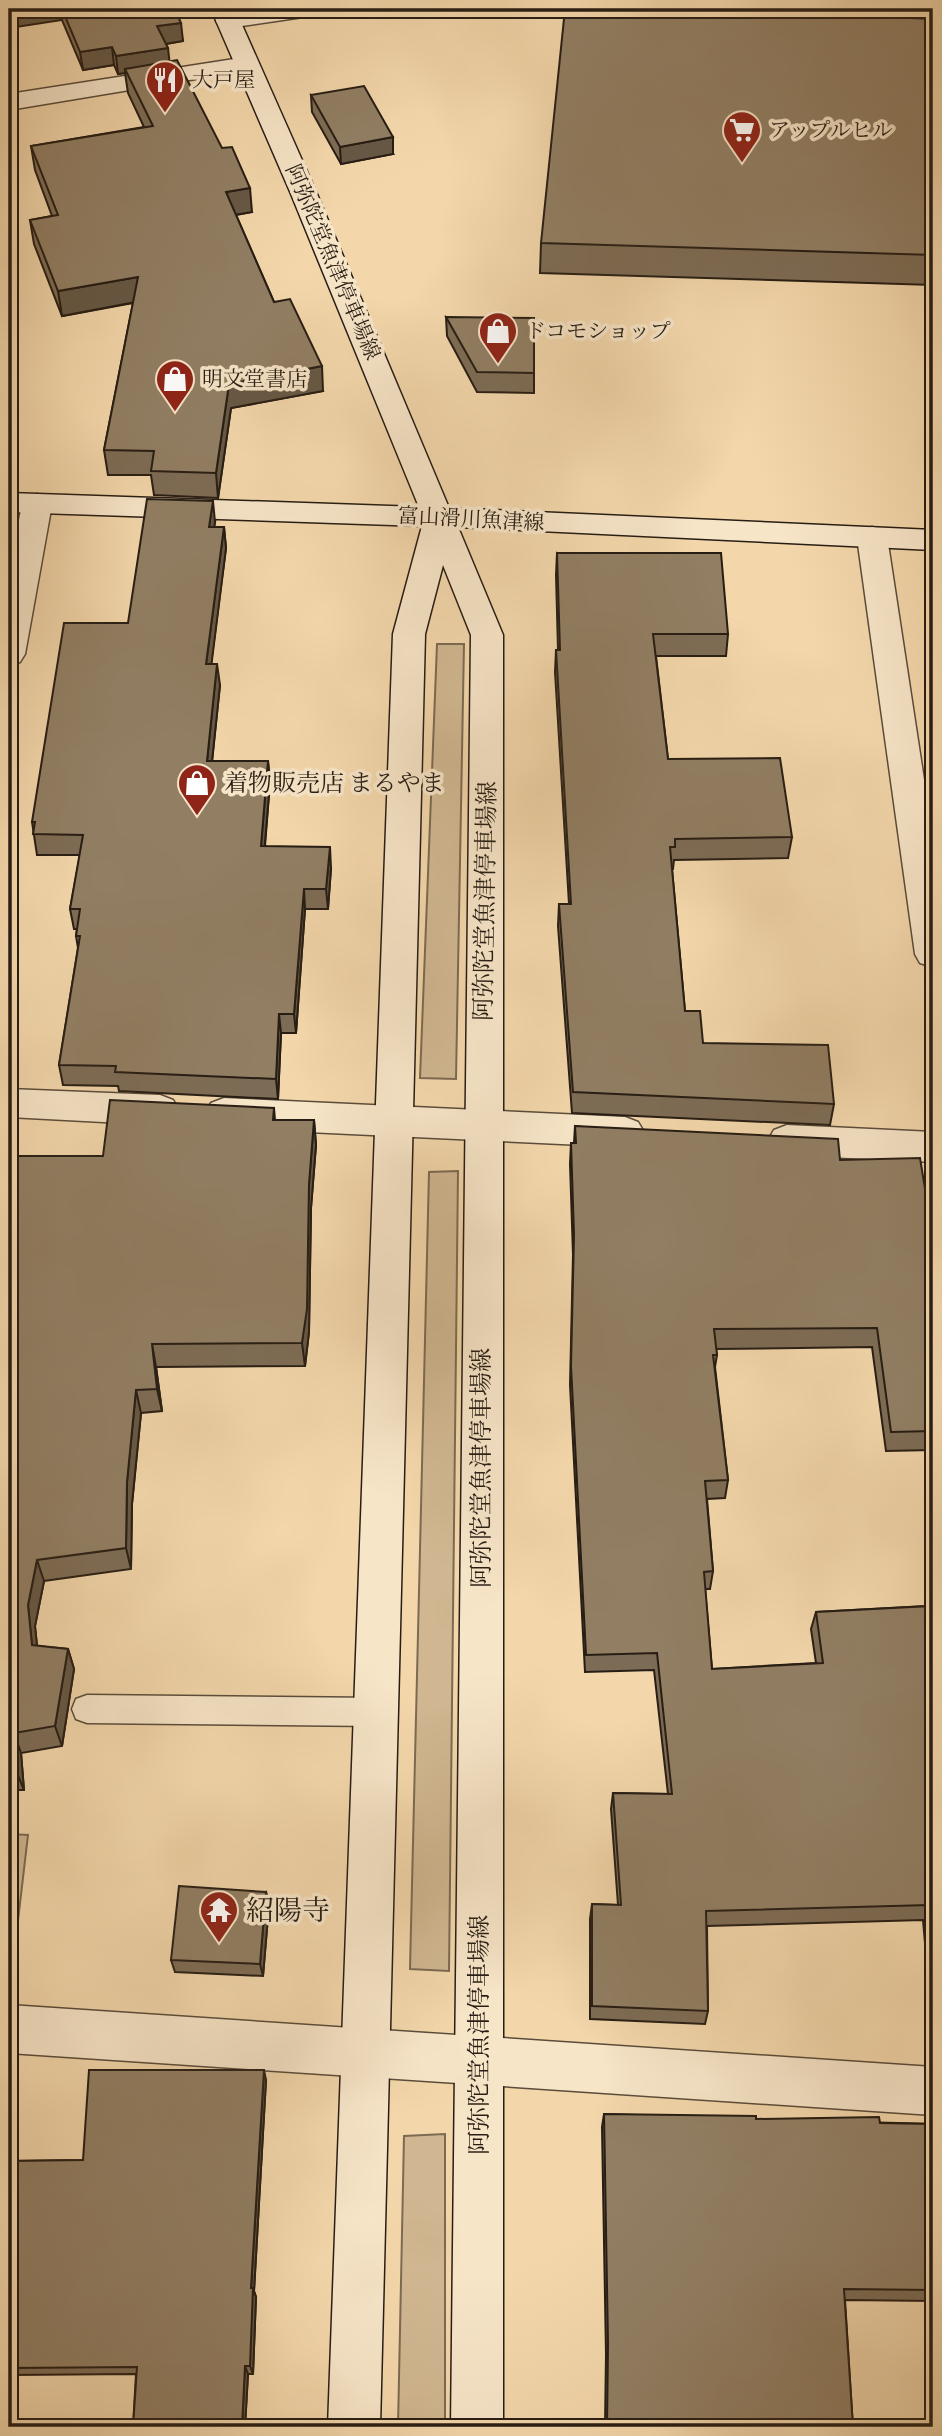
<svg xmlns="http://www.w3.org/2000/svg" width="942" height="2436" viewBox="0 0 942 2436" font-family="Alegreya,'Noto Serif JP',serif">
	<rect width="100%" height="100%" fill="#f3d7ab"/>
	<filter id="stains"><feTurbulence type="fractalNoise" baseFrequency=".00286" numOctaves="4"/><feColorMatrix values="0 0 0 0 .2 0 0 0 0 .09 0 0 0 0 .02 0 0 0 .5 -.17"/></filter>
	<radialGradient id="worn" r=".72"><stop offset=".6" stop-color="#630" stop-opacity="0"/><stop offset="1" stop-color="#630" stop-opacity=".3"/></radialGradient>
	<path fill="#d0b791" stroke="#7c6a52" stroke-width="2" d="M 437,644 L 464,644 L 456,1079 L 420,1078 Z
		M 458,1171 L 449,1971 L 410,1969 L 429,1172 Z
		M 9,1834 L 28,1835 L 11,1980 L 9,1980 Z
		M 445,2134 L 445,2427 L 398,2427 L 404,2136 Z"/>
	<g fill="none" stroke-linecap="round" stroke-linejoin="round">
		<defs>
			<path id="service" d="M 87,1695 L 377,1698 L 388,1702 L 392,1712 L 388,1722 L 377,1726 L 87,1723 L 76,1719 L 72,1709 L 76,1699 Z"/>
			<path id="minor" d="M 262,9 L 322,9 L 319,14 L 310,16 L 228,28 L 219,26 L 216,21 L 219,16 Z
				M 247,57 L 256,59 L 259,64 L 256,69 L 9,110 L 9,94 Z
				M 37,494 L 48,497 L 52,504 L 25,654 L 20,662 L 9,665 L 9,573 L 22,504 L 26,497 Z
				M 872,527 L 883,530 L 887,537 L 933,839 L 933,967 L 920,963 L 915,954 L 857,537 L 861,530 Z
				M 9,1089 L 160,1095 L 173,1100 L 179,1110 L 173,1120 L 160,1125 L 9,1117 Z
				M 224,1098 L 625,1117 L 638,1122 L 644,1132 L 638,1142 L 625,1147 L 224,1128 L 211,1123 L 205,1113 L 211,1103 Z
				M 787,1125 L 933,1132 L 933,1162 L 787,1155 L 774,1150 L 768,1140 L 774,1130 Z
				M 9,2005 L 933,2067 L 933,2115 L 9,2053 Z"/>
			<path id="secondary" d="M 211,9 L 235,9 L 317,194 L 449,508 L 933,530 L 933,550 L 458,527 L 503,635 L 503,2427 L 451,2427 L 471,635 L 443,565 L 425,634 L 380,2427 L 328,2427 L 393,634 L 422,526 L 9,512 L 9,493 L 419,507 L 291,194 Z"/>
		</defs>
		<use href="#service" stroke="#5a4c3a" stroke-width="3"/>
		<use href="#minor" stroke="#5a4c3a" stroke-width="3"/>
		<use href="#secondary" stroke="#271d14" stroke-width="3"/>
		<use href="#service" fill="#f7e5c8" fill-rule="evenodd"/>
		<use href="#minor" fill="#f7e5c8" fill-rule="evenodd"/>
		<use href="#secondary" fill="#f7e5c8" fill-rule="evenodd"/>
	</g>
	<path fill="#7d6c55" stroke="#271d14" stroke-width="2" d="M 9,9 L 175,9 L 183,41 L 166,44 L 169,62 L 252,212 L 236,215 L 274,302 L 323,391 L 231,408 L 218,498 L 154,495 L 151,475 L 108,475 L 104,450 L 133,303 L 62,316 L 34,244 L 30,220 L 52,216 L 35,170 L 31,146 L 144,127 L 128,93 L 125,73 L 118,74 L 114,65 L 83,70 L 62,20 Z
		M 906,9 L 933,9 L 933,285 L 540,273 L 541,243 L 916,18 Z
		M 311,95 L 393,154 L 341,164 L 312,112 Z
		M 446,317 L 534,373 L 534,393 L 477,392 L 447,336 Z
		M 215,522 L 214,527 L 224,527 L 226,548 L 211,664 L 220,685 L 212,761 L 268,761 L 270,782 L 265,846 L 331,868 L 328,909 L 305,909 L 296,1033 L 281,1033 L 278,1099 L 119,1091 L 118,1086 L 63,1085 L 59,1065 L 78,948 L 76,936 L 77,929 L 74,929 L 70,909 L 80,855 L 37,855 L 32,822 L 128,623 Z
		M 557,553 L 728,634 L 726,656 L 656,656 L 668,759 L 792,837 L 788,858 L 674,860 L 673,869 L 672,869 L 685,1011 L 703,1043 L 834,1104 L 830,1125 L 572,1113 L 558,926 L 559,904 L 569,904 L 555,672 L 556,650 L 558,650 L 556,575 Z
		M 274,1108 L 275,1120 L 314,1120 L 316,1145 L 311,1208 L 309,1332 L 305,1366 L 156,1367 L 162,1411 L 141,1413 L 132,1504 L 131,1569 L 44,1581 L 35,1626 L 37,1646 L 68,1649 L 74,1669 L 62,1746 L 21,1753 L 24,1790 L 9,1790 L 9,1156 L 103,1156 Z
		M 575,1126 L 840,1160 L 933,1237 L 933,1450 L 886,1451 L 872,1347 L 716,1349 L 717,1355 L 715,1367 L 728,1480 L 725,1498 L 707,1499 L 713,1571 L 710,1589 L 705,1589 L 712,1669 L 816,1663 L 811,1629 L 816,1612 L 926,1606 L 929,1598 L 933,1598 L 933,2037 L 923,1920 L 707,1926 L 708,2011 L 705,2024 L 590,2019 L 590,1919 L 592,1904 L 618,1905 L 611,1809 L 613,1793 L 668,1794 L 654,1670 L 585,1672 L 570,1385 L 573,1255 L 570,1164 L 571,1143 L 574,1143 Z
		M 266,1892 L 269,1905 L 263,1976 L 175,1972 L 171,1960 Z
		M 266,2080 L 254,2291 L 256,2297 L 253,2374 L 248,2374 L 245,2427 L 133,2427 L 136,2374 L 9,2375 L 9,2161 L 83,2160 Z
		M 604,2114 L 756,2119 L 933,2124 L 933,2301 L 845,2300 L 853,2427 L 605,2427 L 606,2354 L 602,2127 Z"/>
	<path fill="#665845" stroke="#271d14" stroke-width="2" d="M 9,9 L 60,9 L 62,20 L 9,28 Z
		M 181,23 L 183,41 L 159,45 L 157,26 Z
		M 112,47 L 114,65 L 83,70 L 80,52 Z
		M 168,48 L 170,66 L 125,69 L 125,73 L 118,74 L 116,56 Z
		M 393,137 L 393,154 L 341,164 L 340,147 Z
		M 250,188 L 252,212 L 228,216 L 226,192 Z
		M 138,277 L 141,301 L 62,316 L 58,291 Z
		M 322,366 L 323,391 L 231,408 L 218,498 L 216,473 L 229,384 Z
		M 213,501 L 215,522 L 211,547 L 209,527 Z
		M 224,527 L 226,548 L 209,684 L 206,664 Z
		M 217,664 L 220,685 L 210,781 L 207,761 Z
		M 268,761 L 270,782 L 263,866 L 261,846 Z
		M 330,847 L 331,868 L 328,909 L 326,889 Z
		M 304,889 L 305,909 L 296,1033 L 294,1014 Z
		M 279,1014 L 281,1033 L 278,1099 L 276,1079 Z
		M 314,1120 L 316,1145 L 311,1208 L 309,1332 L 305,1366 L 302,1343 L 309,1184 Z
		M 152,1344 L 156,1367 L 162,1411 L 157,1389 Z
		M 136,1390 L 141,1413 L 132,1504 L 131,1569 L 126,1548 L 127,1482 Z
		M 37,1560 L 44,1581 L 35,1626 L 39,1665 L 32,1645 L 28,1605 Z
		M 68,1649 L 74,1669 L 62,1746 L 55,1726 Z
		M 14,1733 L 21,1753 L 24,1790 L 16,1771 Z
		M 266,1892 L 269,1905 L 263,1976 L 260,1964 Z
		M 264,2070 L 266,2080 L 254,2291 L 256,2297 L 253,2374 L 250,2366 L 251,2288 Z
		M 245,2366 L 248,2374 L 245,2427 L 242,2427 Z"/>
	<path fill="#917e63" stroke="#271d14" stroke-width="2" d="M 62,9 L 175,9 L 181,23 L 157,26 L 168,48 L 116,56 L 112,47 L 80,52 Z
		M 565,9 L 703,9 L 933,19 L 933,255 L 541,243 Z
		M 177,60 L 222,148 L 232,147 L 250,188 L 226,192 L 274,302 L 290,299 L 322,366 L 229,384 L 216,473 L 151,471 L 154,451 L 104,450 L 138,277 L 58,291 L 30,220 L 58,215 L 31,146 L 153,126 L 125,69 Z
		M 364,86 L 393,137 L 340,147 L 311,95 Z
		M 446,317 L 534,318 L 534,373 L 477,372 Z
		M 147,499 L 213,501 L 209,527 L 224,527 L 206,664 L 217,664 L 207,761 L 268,761 L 261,846 L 330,847 L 326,889 L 304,889 L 294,1014 L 279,1014 L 276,1079 L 115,1072 L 116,1066 L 59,1065 L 80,936 L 76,936 L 80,909 L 70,909 L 83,835 L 33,834 L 35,822 L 32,822 L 64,623 L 128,623 Z
		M 557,553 L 721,553 L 728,634 L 653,634 L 668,759 L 780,758 L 792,837 L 675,839 L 675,847 L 670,847 L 685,1011 L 700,1011 L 703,1043 L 828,1045 L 834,1104 L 573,1092 L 559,904 L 571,904 L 556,650 L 560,650 Z
		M 110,1100 L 274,1108 L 273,1120 L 314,1120 L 309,1184 L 307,1309 L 302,1343 L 152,1344 L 157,1389 L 136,1390 L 127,1482 L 126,1548 L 37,1560 L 28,1605 L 32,1645 L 68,1649 L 55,1726 L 14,1733 L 16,1771 L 9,1771 L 9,1156 L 103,1156 Z
		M 575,1126 L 838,1139 L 840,1160 L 920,1158 L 933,1237 L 933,1431 L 891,1432 L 877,1328 L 714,1329 L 717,1355 L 713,1355 L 728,1480 L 705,1481 L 713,1571 L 704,1572 L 712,1669 L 823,1663 L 816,1612 L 930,1606 L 929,1598 L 933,1598 L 933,1948 L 929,1905 L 706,1911 L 708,2011 L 592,2006 L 592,1904 L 621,1905 L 613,1793 L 672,1794 L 657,1653 L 586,1655 L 571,1366 L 574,1235 L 571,1143 L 576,1143 Z
		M 179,1886 L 266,1892 L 260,1964 L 171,1960 Z
		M 89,2070 L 264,2070 L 251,2288 L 253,2288 L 250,2366 L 245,2366 L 242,2427 L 133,2427 L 137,2367 L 9,2368 L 9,2161 L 83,2160 Z
		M 604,2114 L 756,2116 L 756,2119 L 879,2117 L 880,2123 L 933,2124 L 933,2290 L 844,2289 L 853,2427 L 607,2427 L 608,2344 Z"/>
	<defs>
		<symbol id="restaurant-pin" viewBox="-11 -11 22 30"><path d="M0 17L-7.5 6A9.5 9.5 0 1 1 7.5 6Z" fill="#8f2418" stroke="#f7e5c8"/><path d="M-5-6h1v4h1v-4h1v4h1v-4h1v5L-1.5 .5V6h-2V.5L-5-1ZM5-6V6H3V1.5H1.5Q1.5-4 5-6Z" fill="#fff"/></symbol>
		<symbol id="supermarket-pin" viewBox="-11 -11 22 30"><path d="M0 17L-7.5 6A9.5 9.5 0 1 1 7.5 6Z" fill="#8f2418" stroke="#f7e5c8"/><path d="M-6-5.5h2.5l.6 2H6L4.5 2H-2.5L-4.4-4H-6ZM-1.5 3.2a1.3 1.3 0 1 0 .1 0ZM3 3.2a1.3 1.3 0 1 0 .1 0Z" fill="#fff"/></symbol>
		<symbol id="shop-pin" viewBox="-11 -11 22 30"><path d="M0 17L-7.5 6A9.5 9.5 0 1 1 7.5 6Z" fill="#8f2418" stroke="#f7e5c8"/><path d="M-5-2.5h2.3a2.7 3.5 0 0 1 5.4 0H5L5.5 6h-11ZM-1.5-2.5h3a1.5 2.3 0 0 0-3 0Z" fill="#fff"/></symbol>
		<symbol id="temple-pin" viewBox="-11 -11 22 30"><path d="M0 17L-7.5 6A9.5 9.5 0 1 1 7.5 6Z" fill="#8f2418" stroke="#f7e5c8"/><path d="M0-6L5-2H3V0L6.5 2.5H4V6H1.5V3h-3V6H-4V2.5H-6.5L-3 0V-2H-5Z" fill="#fff"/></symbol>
	</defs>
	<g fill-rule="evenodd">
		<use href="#restaurant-pin" x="143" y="58" width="44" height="60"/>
		<use href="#supermarket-pin" x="720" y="108" width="44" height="60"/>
		<use href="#shop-pin" x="476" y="309" width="44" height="60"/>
		<use href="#shop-pin" x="153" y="357" width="44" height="60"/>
		<use href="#shop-pin" x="175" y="761" width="44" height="60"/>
		<use href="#temple-pin" x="197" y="1888" width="44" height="60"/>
	</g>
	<g text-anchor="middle" stroke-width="7" stroke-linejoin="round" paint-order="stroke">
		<g font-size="21" fill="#271d14" stroke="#f7e5c8" text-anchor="start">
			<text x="192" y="87">大戸屋</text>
			<text x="769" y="137">アップルヒル</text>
			<text x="525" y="338">ドコモショップ</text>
			<text x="202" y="386">明文堂書店</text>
		</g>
		<g font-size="21" fill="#271d14" stroke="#f7e5c8">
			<text transform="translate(333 262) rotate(67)" y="7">阿弥陀堂魚津停車場線</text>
			<text transform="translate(471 519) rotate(3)" y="7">富山滑川魚津線</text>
		</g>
		<g font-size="24" fill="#271d14" stroke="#f7e5c8" text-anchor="start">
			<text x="224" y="791">着物販売店 まるやま</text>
		</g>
		<g font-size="24" fill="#271d14" stroke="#f7e5c8">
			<text transform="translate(485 901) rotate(-89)" y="8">阿弥陀堂魚津停車場線</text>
			<text transform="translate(481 1468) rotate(-90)" y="8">阿弥陀堂魚津停車場線</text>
			<text transform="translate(479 2035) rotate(-90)" y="8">阿弥陀堂魚津停車場線</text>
		</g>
		<g font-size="28" fill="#271d14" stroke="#f7e5c8" text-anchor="start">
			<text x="246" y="1920">紹陽寺</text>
		</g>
	</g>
	<rect width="942" height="2436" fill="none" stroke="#f3d7ab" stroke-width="35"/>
	<rect x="10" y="10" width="921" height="2415" fill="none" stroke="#271d14" stroke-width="3.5"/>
	<rect x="18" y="18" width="907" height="2401" fill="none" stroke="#271d14" stroke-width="2"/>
	<rect width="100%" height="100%" filter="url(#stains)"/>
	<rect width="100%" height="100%" fill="url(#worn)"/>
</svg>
